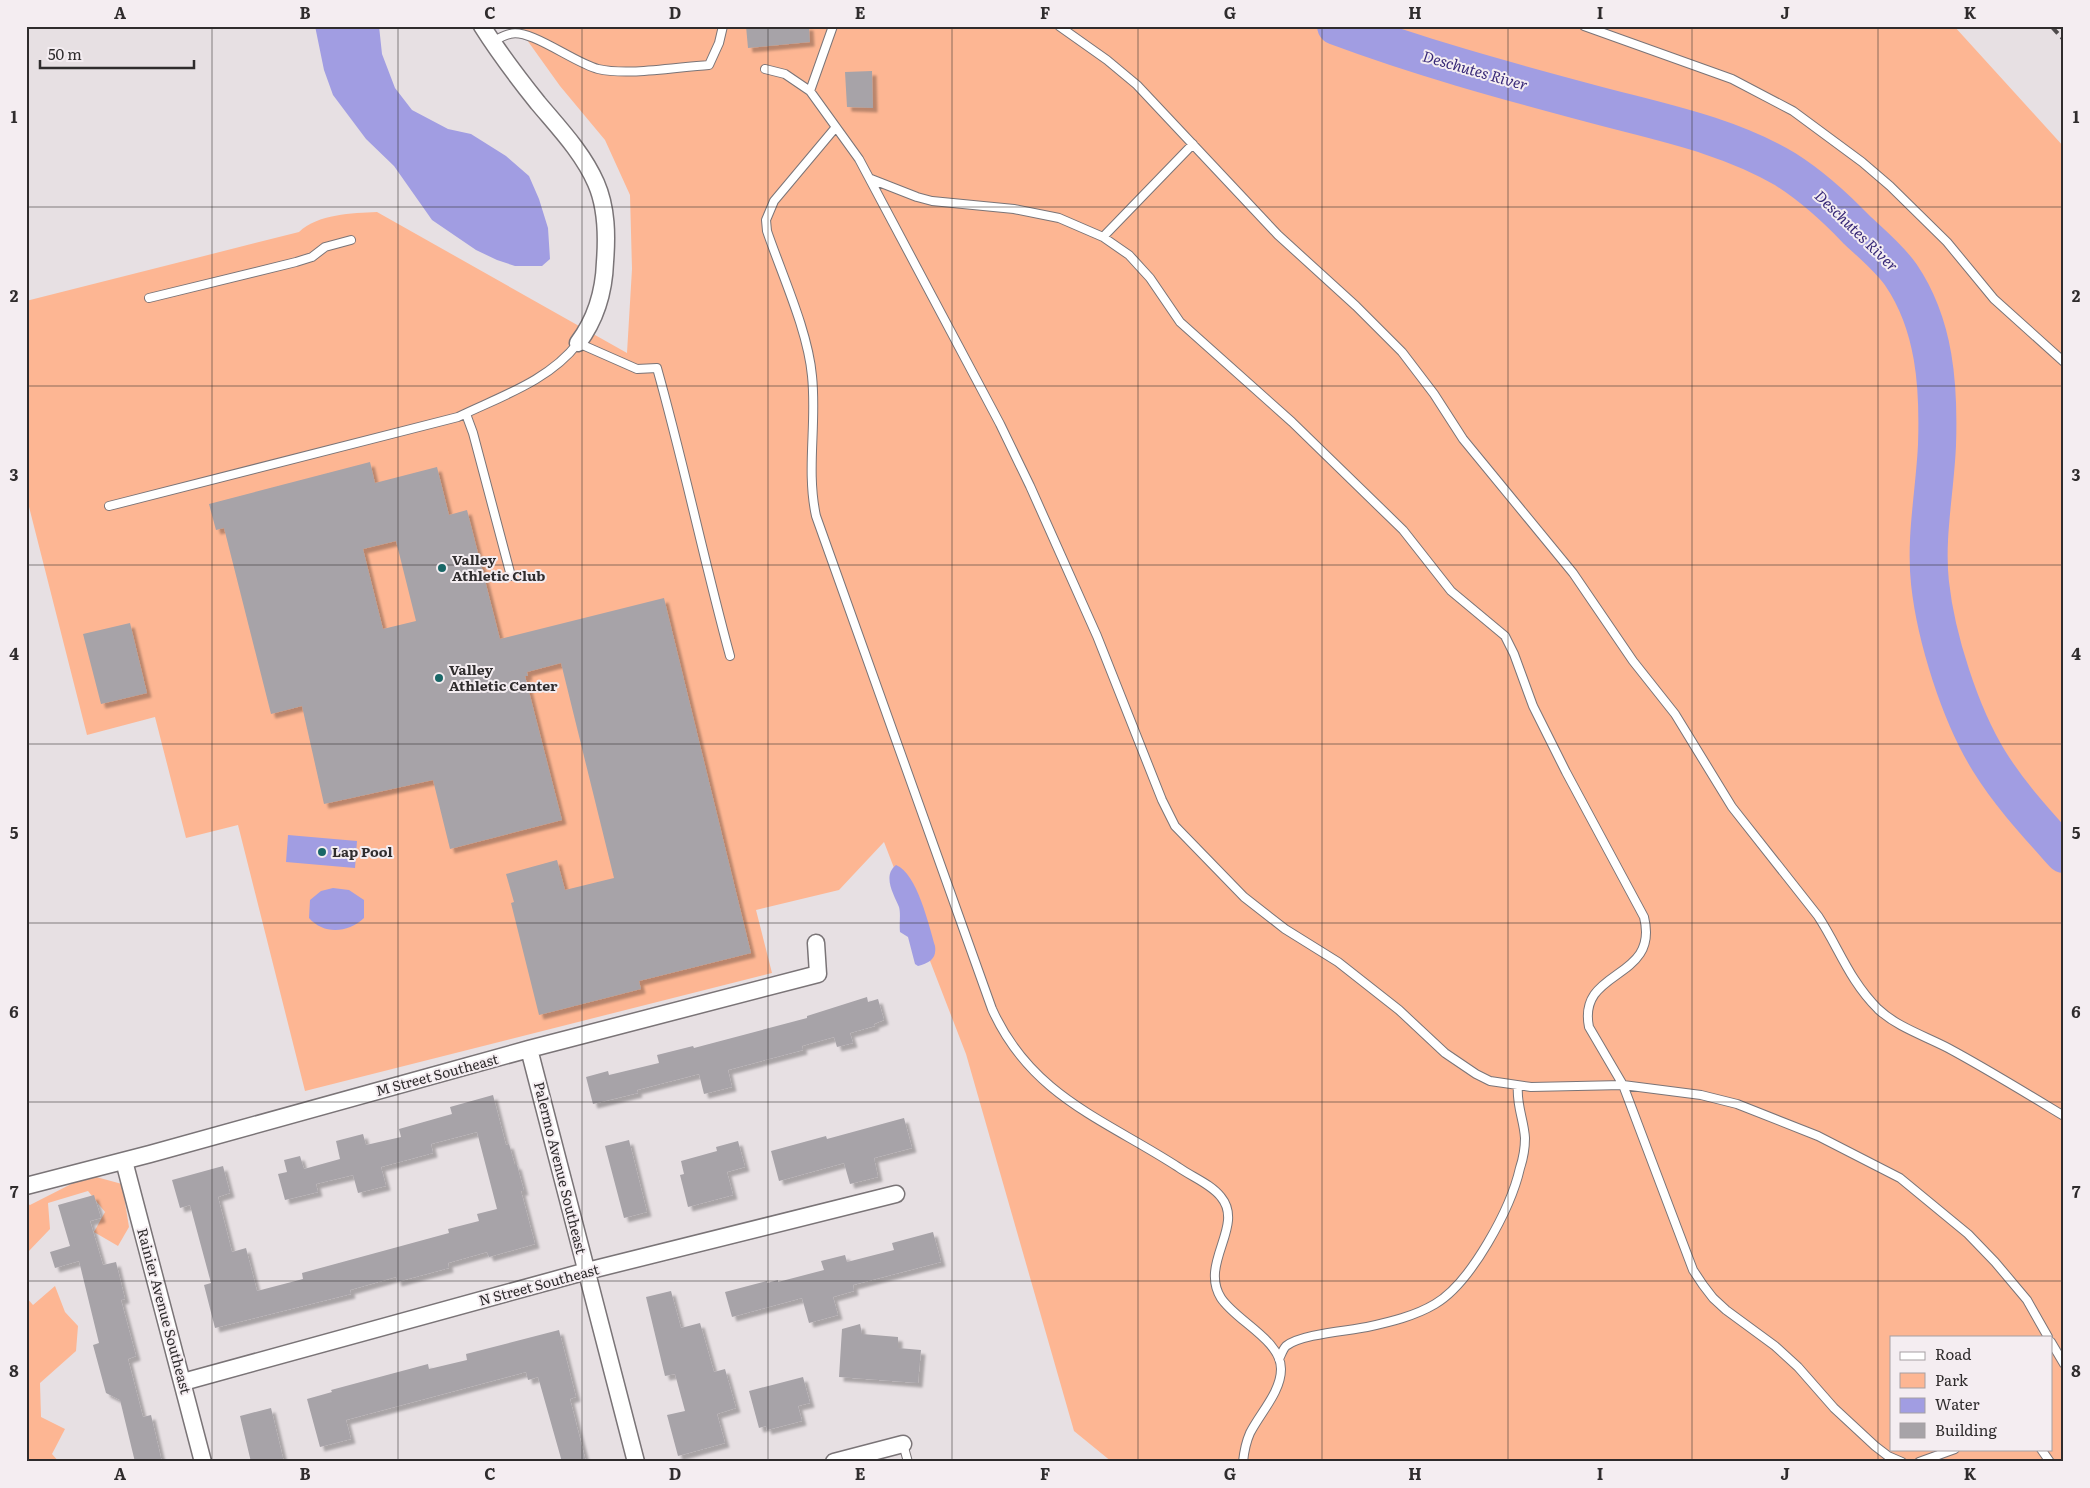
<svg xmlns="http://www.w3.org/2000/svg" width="2090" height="1488" viewBox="0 0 2090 1488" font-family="Literata,serif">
	<defs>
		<filter id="shadow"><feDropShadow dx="4.5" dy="4.5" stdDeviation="1" flood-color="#0004"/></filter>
	</defs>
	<rect width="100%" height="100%" fill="#e7e0e3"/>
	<path fill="#fdb693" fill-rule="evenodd" d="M 517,26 L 1954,26 L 2064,147 L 2064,1462 L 1112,1462 L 1074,1431 L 966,1054 L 884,842 L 839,890 L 756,910 L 772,973 L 305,1091 L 238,825 L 186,838 L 155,717 L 87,735 L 26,495 L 26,301 L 299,232 C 318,214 352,213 377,212 L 627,353 L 632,269 L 630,195 L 605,140 L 560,86 ZM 1891,1337 L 2051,1337 L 2051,1449 L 1891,1449 Z
		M 89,1175 L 122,1184 L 129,1227 L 118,1246 L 94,1232 L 105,1212 L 88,1191 L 48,1203 L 50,1229 L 27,1253 L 26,1256 L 26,1203 L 30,1205 Z
		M 55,1286 L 65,1312 L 78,1326 L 76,1351 L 40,1383 L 41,1417 L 65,1429 L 52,1454 L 59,1462 L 26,1462 L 26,1297 L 33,1305 Z"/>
	<path fill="#a19de2" d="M 315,26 L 379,26 L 382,54 L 395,88 L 412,110 L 448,129 L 471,134 L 506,156 L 529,176 L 539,199 L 548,228 L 550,259 L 542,266 L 515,266 L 497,260 L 476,250 L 432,220 L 394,166 L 366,139 L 333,95 L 324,70 Z
		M 288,835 L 357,841 L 355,868 L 286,862 Z
		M 896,865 C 917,873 929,926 935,946 C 937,959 929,963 918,966 L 915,964 L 908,937 L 900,932 C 899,924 901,914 899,907 C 894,895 882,876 896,865 Z
		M 333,888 L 349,890 L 364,900 L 364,918 C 348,933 324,935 309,918 L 310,900 L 321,891 Z"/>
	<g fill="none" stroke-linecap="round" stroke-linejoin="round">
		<path stroke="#a19de2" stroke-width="38" d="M 1336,26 C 1419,57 1503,80 1589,103 C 1655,121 1726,134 1785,169 C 1812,186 1835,207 1857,230 C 1872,244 1890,259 1901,275 C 1935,325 1939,386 1937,445 C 1935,491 1925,537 1930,583 C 1936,638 1960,714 1989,761 C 2010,795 2037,824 2064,854"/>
	</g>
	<path fill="#a7a3a8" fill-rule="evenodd" filter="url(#shadow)" d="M 746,26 L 809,26 L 810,42 L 748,48 Z
		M 872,71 L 873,108 L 847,107 L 845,72 Z
		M 370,462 L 375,483 L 437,467 L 449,515 L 467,510 L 500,639 L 664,598 L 751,953 L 639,981 L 641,989 L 539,1015 L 511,903 L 514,902 L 506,874 L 557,860 L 565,890 L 614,878 L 561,663 L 527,672 L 528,676 L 525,676 L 562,820 L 450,849 L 433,780 L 324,804 L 302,706 L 271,714 L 224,528 L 216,530 L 209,504 ZM 396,541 L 416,621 L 383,629 L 363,549 Z
		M 130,623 L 147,693 L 101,704 L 83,634 Z
		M 867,997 L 868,1002 L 878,999 L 884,1020 L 874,1024 L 875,1026 L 850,1033 L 853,1043 L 837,1047 L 834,1037 L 802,1046 L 803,1050 L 728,1070 L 732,1087 L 704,1094 L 699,1074 L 637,1090 L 638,1093 L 593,1104 L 586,1077 L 608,1071 L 609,1075 L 659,1063 L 657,1055 L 693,1046 L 694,1048 L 807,1018 L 807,1016 Z
		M 493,1095 L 506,1145 L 509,1144 L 515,1165 L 517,1165 L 524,1191 L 521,1191 L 535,1244 L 489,1257 L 487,1252 L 448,1263 L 449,1268 L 397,1282 L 396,1277 L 350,1290 L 351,1294 L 215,1328 L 204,1285 L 211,1283 L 190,1205 L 180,1208 L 172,1180 L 223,1166 L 230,1193 L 218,1197 L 232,1252 L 246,1248 L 257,1291 L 303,1279 L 302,1273 L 449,1233 L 448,1229 L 479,1221 L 477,1214 L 497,1209 L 477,1132 L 431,1144 L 433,1153 L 381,1167 L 386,1186 L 358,1193 L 353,1175 L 316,1184 L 318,1192 L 285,1200 L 278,1174 L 287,1172 L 284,1160 L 300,1156 L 304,1169 L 340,1159 L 336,1141 L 363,1134 L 366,1145 L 401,1137 L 399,1129 L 452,1114 L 450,1107 Z
		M 904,1118 L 912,1148 L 874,1158 L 878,1177 L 850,1184 L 844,1163 L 779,1181 L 771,1151 L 826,1136 L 827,1139 Z
		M 629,1140 L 647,1212 L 624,1218 L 605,1146 Z
		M 738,1141 L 745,1167 L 727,1172 L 733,1195 L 688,1207 L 680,1175 L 684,1174 L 681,1161 L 717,1151 L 716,1147 Z
		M 94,1195 L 101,1218 L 90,1221 L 103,1265 L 116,1262 L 125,1299 L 121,1300 L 136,1356 L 128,1359 L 143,1417 L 151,1415 L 162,1462 L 135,1462 L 120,1400 L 106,1393 L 93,1345 L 99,1343 L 79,1261 L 55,1268 L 50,1252 L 70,1246 L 58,1205 Z
		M 933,1232 L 941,1262 L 853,1285 L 854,1291 L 833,1297 L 838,1315 L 809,1323 L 802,1298 L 732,1317 L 725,1292 L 767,1281 L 767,1283 L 778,1280 L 778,1282 L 824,1270 L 821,1261 L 845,1255 L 847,1262 L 894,1250 L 892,1243 Z
		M 671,1291 L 681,1328 L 700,1323 L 714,1372 L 725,1369 L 736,1408 L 717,1414 L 725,1443 L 678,1456 L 667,1415 L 685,1411 L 675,1374 L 665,1376 L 646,1297 Z
		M 860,1324 L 862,1334 L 898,1337 L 898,1348 L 921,1350 L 918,1383 L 839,1377 L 842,1329 Z
		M 559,1330 L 576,1397 L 570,1399 L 586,1462 L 562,1462 L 538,1377 L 528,1380 L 526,1372 L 346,1420 L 351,1439 L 320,1447 L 307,1399 L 332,1392 L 331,1390 L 428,1364 L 429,1369 L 467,1360 L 466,1354 Z
		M 803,1377 L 810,1403 L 798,1406 L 802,1421 L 767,1430 L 766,1426 L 759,1428 L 749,1391 Z
		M 271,1408 L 284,1462 L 251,1462 L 240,1416 Z"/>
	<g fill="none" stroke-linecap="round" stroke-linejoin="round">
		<defs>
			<path id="service" d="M 1059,26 L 1107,60 L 1137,85 L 1278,235 L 1356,306 L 1402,352 L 1434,394 L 1463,439 L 1573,573 L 1633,661 L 1675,714 L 1732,807 L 1818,916 C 1839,948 1849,980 1878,1009 C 1897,1027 1925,1036 1948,1048 C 1987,1069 2026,1093 2064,1116
				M 1584,26 L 1732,79 L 1793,111 L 1862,162 L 1890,186 L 1947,242 L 1994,299 L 2064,362
				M 492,42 C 498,39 504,35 510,34 C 530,28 574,63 598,69 C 628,76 676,67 709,65 L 719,43 L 723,26
				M 765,69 L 785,74 L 810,91 L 859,159 L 1000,424 L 1030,486 L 1097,636 L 1162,800 L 1175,826 L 1244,897 L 1285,929 L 1338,962 L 1399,1010 L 1445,1053 L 1476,1074 L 1490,1081 L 1531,1087 L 1623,1085 L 1701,1095 L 1737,1104 L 1818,1136 L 1900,1178 L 1968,1234 L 1995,1262 L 2027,1300 L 2048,1337
				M 810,91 L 833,26
				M 836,127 L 774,201 L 766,220 L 767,231 C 782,275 808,331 812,376 C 817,423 806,470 816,516 L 992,1009 C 1031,1096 1104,1119 1178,1167 C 1192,1177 1211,1184 1221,1197 C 1245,1226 1199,1263 1221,1298 C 1236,1321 1281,1340 1281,1369 C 1281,1392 1260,1413 1250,1433 C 1246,1442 1244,1452 1243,1462
				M 871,179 L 917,197 L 932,201 L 1014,209 L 1059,218 L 1103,237 L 1129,255 L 1150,278 L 1180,322 L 1292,422 L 1403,530 L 1451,591 L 1505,636 L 1514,654 L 1533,706 L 1566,772 L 1644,917 C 1660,981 1577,968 1589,1027 L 1623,1085 L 1693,1270 L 1703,1285 L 1713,1298 L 1726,1310 L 1775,1346 L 1798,1367 L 1834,1408 L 1875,1446 L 1888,1456 L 1902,1462
				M 1103,237 L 1193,144
				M 149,298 L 296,262 L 312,257 L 325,247 L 351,240
				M 466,414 L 473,433 L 511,576
				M 109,506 L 458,417 C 499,397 549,381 578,343 L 637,369 L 657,368 C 684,464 704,561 730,656
				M 2051,1342 L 2064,1364
				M 1279,1359 C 1281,1355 1283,1349 1286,1346 C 1301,1334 1348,1331 1367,1327 C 1390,1322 1415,1316 1435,1304 C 1471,1283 1511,1208 1520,1168 C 1523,1159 1525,1148 1525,1138 C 1524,1120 1516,1104 1518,1086
				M 903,1444 L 908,1462
				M 2041,1449 L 2050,1462
				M 1919,1462 L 1955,1449"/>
			<path id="minor" d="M 482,26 C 499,53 518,78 538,103 C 559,128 583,153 596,183 C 607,208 607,236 605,262 C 604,292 596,319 578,343
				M 529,1049 L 636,1462
				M 124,1161 L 203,1462
				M 26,1186 L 150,1154 L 529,1049 L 818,974 L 816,943
				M 183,1382 L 587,1271 L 896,1194
				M 834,1462 L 903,1444"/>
		</defs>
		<use href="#service" stroke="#7a7477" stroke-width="10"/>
		<use href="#minor" stroke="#7a7477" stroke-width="19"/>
		<use href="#service" stroke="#fff" stroke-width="8"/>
		<use href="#minor" stroke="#fff" stroke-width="16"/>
		<path stroke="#4f4b4c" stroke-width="4" stroke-dasharray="10 5" stroke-linecap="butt" d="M 2051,26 L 2064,40"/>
	</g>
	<path fill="none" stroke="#2f2c2d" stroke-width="1" stroke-opacity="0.55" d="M 212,26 L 212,1462M 398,26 L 398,1462M 582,26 L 582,1462M 768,26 L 768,1462M 952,26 L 952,1462M 1138,26 L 1138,1462M 1322,26 L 1322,1462M 1508,26 L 1508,1462M 1692,26 L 1692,1462M 1878,26 L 1878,1462M 26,207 L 2064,207M 26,386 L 2064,386M 26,565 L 2064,565M 26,744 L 2064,744M 26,923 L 2064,923M 26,1102 L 2064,1102M 26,1281 L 2064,1281"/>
	<g fill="#196767" stroke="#f4edf1" stroke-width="2">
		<circle cx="442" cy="568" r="5"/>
		<circle cx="439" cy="678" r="5"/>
		<circle cx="322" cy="852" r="5"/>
	</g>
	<g text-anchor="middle" stroke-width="4" stroke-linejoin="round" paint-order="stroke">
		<g font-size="14" font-weight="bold" fill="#2f2c2d" stroke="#f4edf1" text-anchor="start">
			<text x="452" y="565">Valley<tspan x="452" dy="16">Athletic Club</tspan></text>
			<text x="449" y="675">Valley<tspan x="449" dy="16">Athletic Center</tspan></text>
			<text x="332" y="857">Lap Pool</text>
		</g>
		<g font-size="14" fill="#2f2c2d" stroke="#f4edf1">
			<text transform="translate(437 1075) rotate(-15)" y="5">M Street Southeast</text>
			<text transform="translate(560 1168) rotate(76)" y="5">Palermo Avenue Southeast</text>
			<text transform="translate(539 1285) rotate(-15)" y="5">N Street Southeast</text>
			<text transform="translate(164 1311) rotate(75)" y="5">Rainier Avenue Southeast</text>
		</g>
		<g font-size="15" font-style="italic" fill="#372877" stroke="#f4edf1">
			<text transform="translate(1475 71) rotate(16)" y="5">Deschutes River</text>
			<text transform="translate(1856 231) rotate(44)" y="5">Deschutes River</text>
		</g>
	</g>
	<rect width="2090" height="1488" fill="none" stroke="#f4edf1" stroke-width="55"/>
	<rect x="1890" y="1336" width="162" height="115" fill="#f4edf1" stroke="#a5a0a3"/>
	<rect x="1900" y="1352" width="25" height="8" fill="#ffffff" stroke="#a5a0a3"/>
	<text x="1935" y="1360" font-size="15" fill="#2f2c2d">Road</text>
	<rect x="1900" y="1373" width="25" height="15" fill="#fdb693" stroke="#a5a0a3"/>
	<text x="1935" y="1386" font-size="15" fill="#2f2c2d">Park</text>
	<rect x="1900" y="1398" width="25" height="15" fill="#a19de2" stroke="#a5a0a3"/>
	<text x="1935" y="1410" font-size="15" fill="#2f2c2d">Water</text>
	<rect x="1900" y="1423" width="25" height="15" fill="#a7a3a8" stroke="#a5a0a3"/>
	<text x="1935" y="1436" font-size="15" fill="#2f2c2d">Building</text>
	<path d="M40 60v8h154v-8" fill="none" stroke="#2f2c2d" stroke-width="2.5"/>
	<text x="48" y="60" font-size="15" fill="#2f2c2d" stroke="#f4edf1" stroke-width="4" paint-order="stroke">50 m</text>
	<rect x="28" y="28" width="2034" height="1432" fill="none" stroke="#2f2c2d" stroke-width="2"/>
	<g font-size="16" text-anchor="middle" font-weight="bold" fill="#2f2c2d">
		<text x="120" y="19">A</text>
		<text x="305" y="19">B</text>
		<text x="490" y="19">C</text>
		<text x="675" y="19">D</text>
		<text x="860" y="19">E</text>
		<text x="1045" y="19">F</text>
		<text x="1230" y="19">G</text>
		<text x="1415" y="19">H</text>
		<text x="1600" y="19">I</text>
		<text x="1785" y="19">J</text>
		<text x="1970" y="19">K</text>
		<text x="14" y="123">1</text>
		<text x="2076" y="123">1</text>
		<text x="14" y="302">2</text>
		<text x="2076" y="302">2</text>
		<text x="14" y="481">3</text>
		<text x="2076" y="481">3</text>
		<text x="14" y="660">4</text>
		<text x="2076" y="660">4</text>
		<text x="14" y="839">5</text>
		<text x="2076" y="839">5</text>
		<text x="14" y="1018">6</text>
		<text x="2076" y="1018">6</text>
		<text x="14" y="1198">7</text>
		<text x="2076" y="1198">7</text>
		<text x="14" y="1377">8</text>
		<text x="2076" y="1377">8</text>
		<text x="120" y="1480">A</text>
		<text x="305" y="1480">B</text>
		<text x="490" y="1480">C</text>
		<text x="675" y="1480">D</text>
		<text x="860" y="1480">E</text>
		<text x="1045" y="1480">F</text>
		<text x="1230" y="1480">G</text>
		<text x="1415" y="1480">H</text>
		<text x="1600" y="1480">I</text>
		<text x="1785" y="1480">J</text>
		<text x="1970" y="1480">K</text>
	</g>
</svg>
